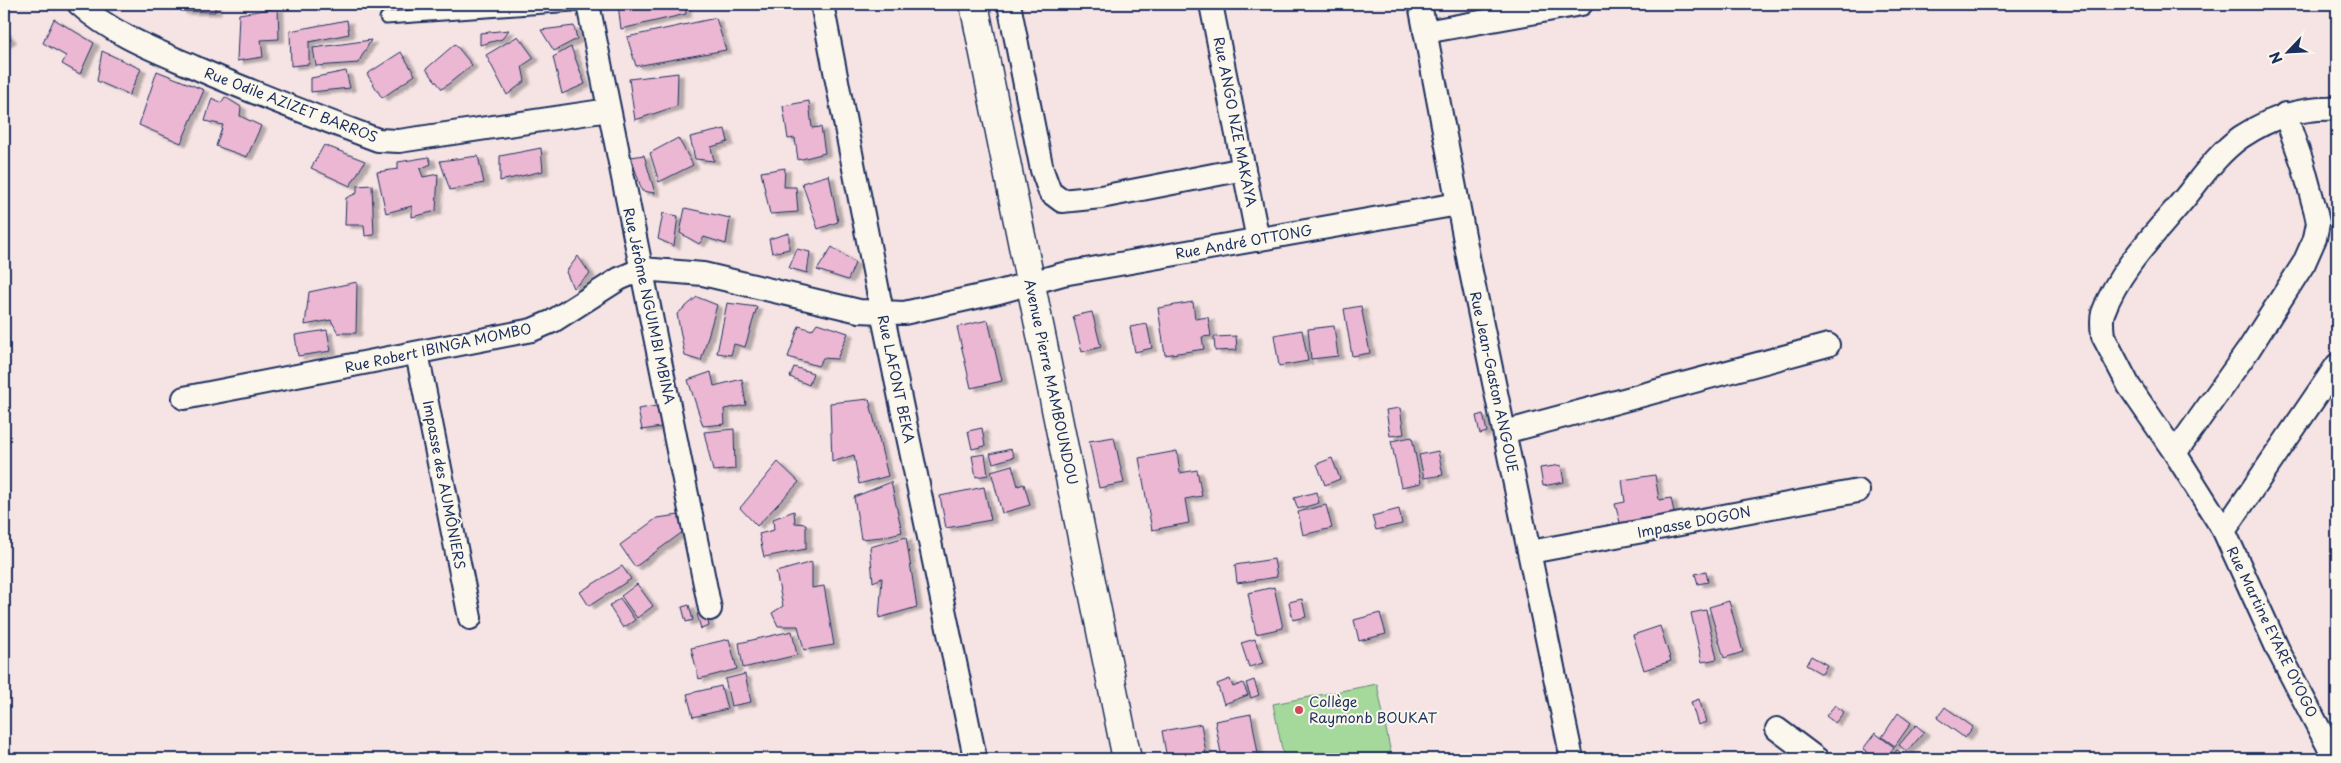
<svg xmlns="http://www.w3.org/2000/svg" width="2341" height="763" viewBox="0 0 2341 763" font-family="'Playpen Sans',sans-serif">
	<defs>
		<filter id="shadow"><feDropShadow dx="5.5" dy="3" stdDeviation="1" flood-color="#0004"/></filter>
	</defs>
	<rect width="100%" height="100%" fill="#f6e4e4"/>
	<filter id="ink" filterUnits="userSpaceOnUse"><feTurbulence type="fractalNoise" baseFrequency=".02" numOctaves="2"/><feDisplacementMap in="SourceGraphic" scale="10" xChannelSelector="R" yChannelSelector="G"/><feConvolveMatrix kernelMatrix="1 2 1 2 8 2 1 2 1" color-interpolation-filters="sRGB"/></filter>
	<g filter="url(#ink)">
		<path fill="#a4d99b" stroke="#60847c" d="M 1377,684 L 1392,759 L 1284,759 L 1273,704 Z"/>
		<path fill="#ebb7d3" stroke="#1b2f5e" filter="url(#shadow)" d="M 178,4 L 215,4 L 215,12 L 181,11 Z
			M 618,4 L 685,4 L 686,14 L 621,29 Z
			M 278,8 L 279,39 L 261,40 L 263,57 L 237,61 L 239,14 Z
			M 716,18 L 726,50 L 636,66 L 627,37 Z
			M 54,19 L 94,43 L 80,74 L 62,64 L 66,56 L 43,43 Z
			M 347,20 L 349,34 L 309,42 L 309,64 L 291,66 L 290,31 Z
			M 574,26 L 577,39 L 554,51 L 541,30 Z
			M 509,30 L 502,39 L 480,45 L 480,33 Z
			M 4,31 L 11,39 L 4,45 Z
			M 518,36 L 534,58 L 522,66 L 525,81 L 507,95 L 486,55 Z
			M 371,40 L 358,63 L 316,66 L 313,48 Z
			M 455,44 L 472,65 L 442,89 L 426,69 Z
			M 571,47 L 585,84 L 562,94 L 553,57 Z
			M 102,51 L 141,69 L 129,95 L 97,81 Z
			M 401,52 L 415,75 L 382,98 L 367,74 Z
			M 157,71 L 204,90 L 181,143 L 139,125 Z
			M 346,71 L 350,88 L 311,92 L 311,78 Z
			M 678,73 L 677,106 L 635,120 L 629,79 Z
			M 225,97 L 241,107 L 240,116 L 261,126 L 247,157 L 216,146 L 223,125 L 205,121 L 212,98 L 221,103 Z
			M 809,101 L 812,128 L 821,127 L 825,153 L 798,160 L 795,138 L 788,139 L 783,106 Z
			M 725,129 L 728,142 L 711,147 L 714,161 L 695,159 L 690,137 Z
			M 678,138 L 693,165 L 659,182 L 650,153 Z
			M 324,145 L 365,161 L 350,186 L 311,168 Z
			M 541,148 L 543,171 L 500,181 L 500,156 Z
			M 644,155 L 655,193 L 642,191 L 631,157 Z
			M 478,156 L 484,183 L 450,190 L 440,161 Z
			M 429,157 L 431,164 L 420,169 L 423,177 L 438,174 L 436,211 L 412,217 L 412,206 L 386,213 L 377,172 L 398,169 L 398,162 Z
			M 785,168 L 784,187 L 796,187 L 798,212 L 770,214 L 761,172 Z
			M 829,175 L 838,222 L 818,229 L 802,183 Z
			M 372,185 L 374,235 L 365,236 L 364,225 L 345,225 L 346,198 L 357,193 L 357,186 Z
			M 685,208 L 730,218 L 726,244 L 704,237 L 699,244 L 680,233 Z
			M 663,213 L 678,216 L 674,246 L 658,239 Z
			M 789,233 L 789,249 L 772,253 L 769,239 Z
			M 832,247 L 855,263 L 848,280 L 817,270 Z
			M 797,249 L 810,252 L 807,273 L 789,268 Z
			M 578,256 L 590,274 L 573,288 L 566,272 Z
			M 357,282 L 356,333 L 338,333 L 331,320 L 305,325 L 309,292 Z
			M 697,297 L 717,305 L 701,361 L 685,356 L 677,314 Z
			M 1193,302 L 1195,319 L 1208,317 L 1211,336 L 1202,337 L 1204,349 L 1165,355 L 1158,308 Z
			M 727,303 L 757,307 L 745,347 L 734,344 L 731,355 L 717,353 Z
			M 1361,306 L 1370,353 L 1352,356 L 1344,309 Z
			M 1092,312 L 1101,347 L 1082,352 L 1073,316 Z
			M 988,320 L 1002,381 L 971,388 L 957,327 Z
			M 817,323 L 848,333 L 837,359 L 823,358 L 818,366 L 788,357 L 799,326 L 812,330 Z
			M 1147,324 L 1152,348 L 1135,352 L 1130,327 Z
			M 1334,326 L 1338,356 L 1311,359 L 1308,329 Z
			M 327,330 L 331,351 L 298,356 L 295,335 Z
			M 1302,330 L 1308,361 L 1279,366 L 1274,335 Z
			M 1236,336 L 1237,350 L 1215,351 L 1214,337 Z
			M 794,367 L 813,373 L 809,385 L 790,377 Z
			M 711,372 L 714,386 L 742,379 L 746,405 L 724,409 L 725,424 L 703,426 L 688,380 Z
			M 869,399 L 888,476 L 859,484 L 854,455 L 832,462 L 830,403 Z
			M 657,406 L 661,427 L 642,430 L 638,409 Z
			M 1400,408 L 1404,434 L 1390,436 L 1386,410 Z
			M 1483,414 L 1487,432 L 1480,434 L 1476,416 Z
			M 982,428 L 985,446 L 972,449 L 968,431 Z
			M 734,429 L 735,469 L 713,471 L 704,432 Z
			M 1114,437 L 1124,483 L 1099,488 L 1089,441 Z
			M 1412,437 L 1421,483 L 1401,487 L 1391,441 Z
			M 1011,449 L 1014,457 L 993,463 L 990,454 Z
			M 1177,451 L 1180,473 L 1197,470 L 1202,496 L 1185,499 L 1189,523 L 1152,530 L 1139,458 Z
			M 1438,451 L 1443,475 L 1424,478 L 1419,455 Z
			M 985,454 L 988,475 L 976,477 L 972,456 Z
			M 1332,458 L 1340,479 L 1325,485 L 1317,464 Z
			M 778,462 L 799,482 L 757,526 L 740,508 Z
			M 1012,465 L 1018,486 L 1024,484 L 1030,505 L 1002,513 L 991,471 Z
			M 1561,465 L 1564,482 L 1543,486 L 1540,468 Z
			M 1655,475 L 1659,500 L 1671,498 L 1675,517 L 1621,526 L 1615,504 L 1625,502 L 1622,480 Z
			M 891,482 L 902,532 L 882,537 L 861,539 L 854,497 Z
			M 984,487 L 991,520 L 946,528 L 940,496 Z
			M 1316,492 L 1319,503 L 1298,509 L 1294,498 Z
			M 1326,505 L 1332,528 L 1303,535 L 1298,512 Z
			M 1399,509 L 1402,524 L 1376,530 L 1372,516 Z
			M 794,511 L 795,523 L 806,524 L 806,549 L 764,557 L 759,534 L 774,530 L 773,519 Z
			M 679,515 L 684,531 L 635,567 L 620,545 L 657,518 Z
			M 906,537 L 917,607 L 879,618 L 882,578 L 873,582 L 870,547 Z
			M 1274,559 L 1277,577 L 1237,583 L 1235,565 Z
			M 812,562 L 812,588 L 824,586 L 834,645 L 804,650 L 798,626 L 778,626 L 772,613 L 783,606 L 776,572 Z
			M 622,566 L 631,579 L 589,606 L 580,592 Z
			M 1706,571 L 1708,582 L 1698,584 L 1695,574 Z
			M 637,584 L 653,606 L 637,618 L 621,596 Z
			M 1274,587 L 1283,628 L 1256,634 L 1248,593 Z
			M 620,598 L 635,620 L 623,628 L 609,606 Z
			M 1302,599 L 1306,617 L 1293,620 L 1289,602 Z
			M 1729,601 L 1743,652 L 1724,658 L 1709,607 Z
			M 689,605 L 693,620 L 686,622 L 682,607 Z
			M 1706,610 L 1717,659 L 1702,662 L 1691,613 Z
			M 706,612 L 709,626 L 701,629 L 697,614 Z
			M 1380,613 L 1386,634 L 1359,641 L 1354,620 Z
			M 1660,626 L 1671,661 L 1644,670 L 1633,635 Z
			M 792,631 L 797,655 L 743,668 L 739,643 Z
			M 729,639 L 737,669 L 699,679 L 691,648 Z
			M 1255,639 L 1263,663 L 1249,667 L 1241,643 Z
			M 1811,656 L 1827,665 L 1822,674 L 1806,665 Z
			M 745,674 L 751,702 L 731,706 L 725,679 Z
			M 1230,679 L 1233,687 L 1243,683 L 1248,695 L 1224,704 L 1217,684 Z
			M 1254,680 L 1259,695 L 1251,698 L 1246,683 Z
			M 721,686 L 727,709 L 693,717 L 687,694 Z
			M 1699,699 L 1706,722 L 1698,725 L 1691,702 Z
			M 1835,705 L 1844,712 L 1835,723 L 1826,716 Z
			M 1945,707 L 1973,727 L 1965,738 L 1937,718 Z
			M 1898,713 L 1911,723 L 1895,746 L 1882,737 Z
			M 1251,714 L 1259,759 L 1222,759 L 1215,721 Z
			M 1201,724 L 1207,759 L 1167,759 L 1162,731 Z
			M 1916,725 L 1924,732 L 1907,752 L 1899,745 Z
			M 1875,733 L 1894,747 L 1885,759 L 1877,759 L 1863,749 Z
			M 1897,750 L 1909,759 L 1890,759 Z"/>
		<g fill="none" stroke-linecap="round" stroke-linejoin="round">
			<defs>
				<path id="service" d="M 386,18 L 588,4"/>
				<path id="minor" d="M 79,4 C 112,34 154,50 194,67 C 255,94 317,117 378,140 L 399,141 L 609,110
					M 588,4 L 710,609
					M 822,4 L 882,312 L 974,753
					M 1009,4 L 1042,170 L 1050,192 L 1062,201 L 1101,197 L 1244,169
					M 1211,4 L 1258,240
					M 1420,4 L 1470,267 L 1572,759
					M 1425,32 L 1581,4
					M 417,353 L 470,618
					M 184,398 L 532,330 L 553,321 L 619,279 L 642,269 L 703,274 L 859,311 L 904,313 L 999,292 L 1063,274 L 1458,204
					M 1505,432 L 1828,345
					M 2175,453 L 2249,349 L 2304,263 L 2315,238 L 2318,223 L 2315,209 L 2303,165 L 2285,114
					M 2224,531 L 2337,365
					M 1530,552 L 1858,491
					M 1777,729 L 1817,759
					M 2335,759 L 2280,654 L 2224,531 L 2175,453 L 2129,386 L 2103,336 C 2102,328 2101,320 2103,313 C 2119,269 2155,234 2184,199 C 2201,178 2218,153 2241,137 C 2271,117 2301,107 2337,109"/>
				<path id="tertiary" d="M 974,4 L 1127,759"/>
			</defs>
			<use href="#service" stroke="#1b2f5e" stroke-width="15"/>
			<use href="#minor" stroke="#1b2f5e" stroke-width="26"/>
			<use href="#tertiary" stroke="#1b2f5e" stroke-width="31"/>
			<use href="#service" stroke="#fbf7ec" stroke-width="11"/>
			<use href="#minor" stroke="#fbf7ec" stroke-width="22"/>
			<use href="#tertiary" stroke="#fbf7ec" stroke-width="28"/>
		</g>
	</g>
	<circle fill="#d1495b" stroke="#fbf7ec" stroke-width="2" cx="1299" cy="710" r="5"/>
	<g text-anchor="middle" stroke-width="4" stroke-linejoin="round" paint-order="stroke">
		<g font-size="14" fill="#1b2f5e" stroke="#fbf7ec">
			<text transform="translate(291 105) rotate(21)" y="5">Rue Odile AZIZET BARROS</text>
			<text transform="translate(1235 122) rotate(79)" y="5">Rue ANGO NZE MAKAYA</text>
			<text transform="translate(1244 242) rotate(-10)" y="5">Rue André OTTONG</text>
			<text transform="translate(649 306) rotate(78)" y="5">Rue Jérôme NGUIMBI MBINA</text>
			<text transform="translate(438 348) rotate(-12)" y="5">Rue Robert IBINGA MOMBO</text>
			<text transform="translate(896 379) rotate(78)" y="5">Rue LAFONT BEKA</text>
			<text transform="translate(1051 382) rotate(78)" y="5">Avenue Pierre MAMBOUNDOU</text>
			<text transform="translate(1494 382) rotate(78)" y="5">Rue Jean-Gaston ANGOUE</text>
			<text transform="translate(444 485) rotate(79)" y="5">Impasse des AUMÔNIERS</text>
			<text transform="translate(1694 522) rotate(-11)" y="5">Impasse DOGON</text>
			<text transform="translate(2272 632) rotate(64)" y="5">Rue Martine EYARE OYOGO</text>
		</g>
		<g font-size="14" fill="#1b2f5e" stroke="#fbf7ec" text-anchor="start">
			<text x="1309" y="707">Collège<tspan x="1309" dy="16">Raymonb BOUKAT</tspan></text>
		</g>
	</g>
	<rect width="2341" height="763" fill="none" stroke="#fbf7ec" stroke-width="20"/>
	<rect x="10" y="10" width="2321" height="743" fill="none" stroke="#1b2f5e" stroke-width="2" filter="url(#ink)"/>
	<g transform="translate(2288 52) rotate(245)" stroke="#fbf7ec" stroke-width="4" paint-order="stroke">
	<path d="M0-4L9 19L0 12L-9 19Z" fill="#1b2f5e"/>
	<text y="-8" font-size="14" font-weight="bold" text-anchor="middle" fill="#1b2f5e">N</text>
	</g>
</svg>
